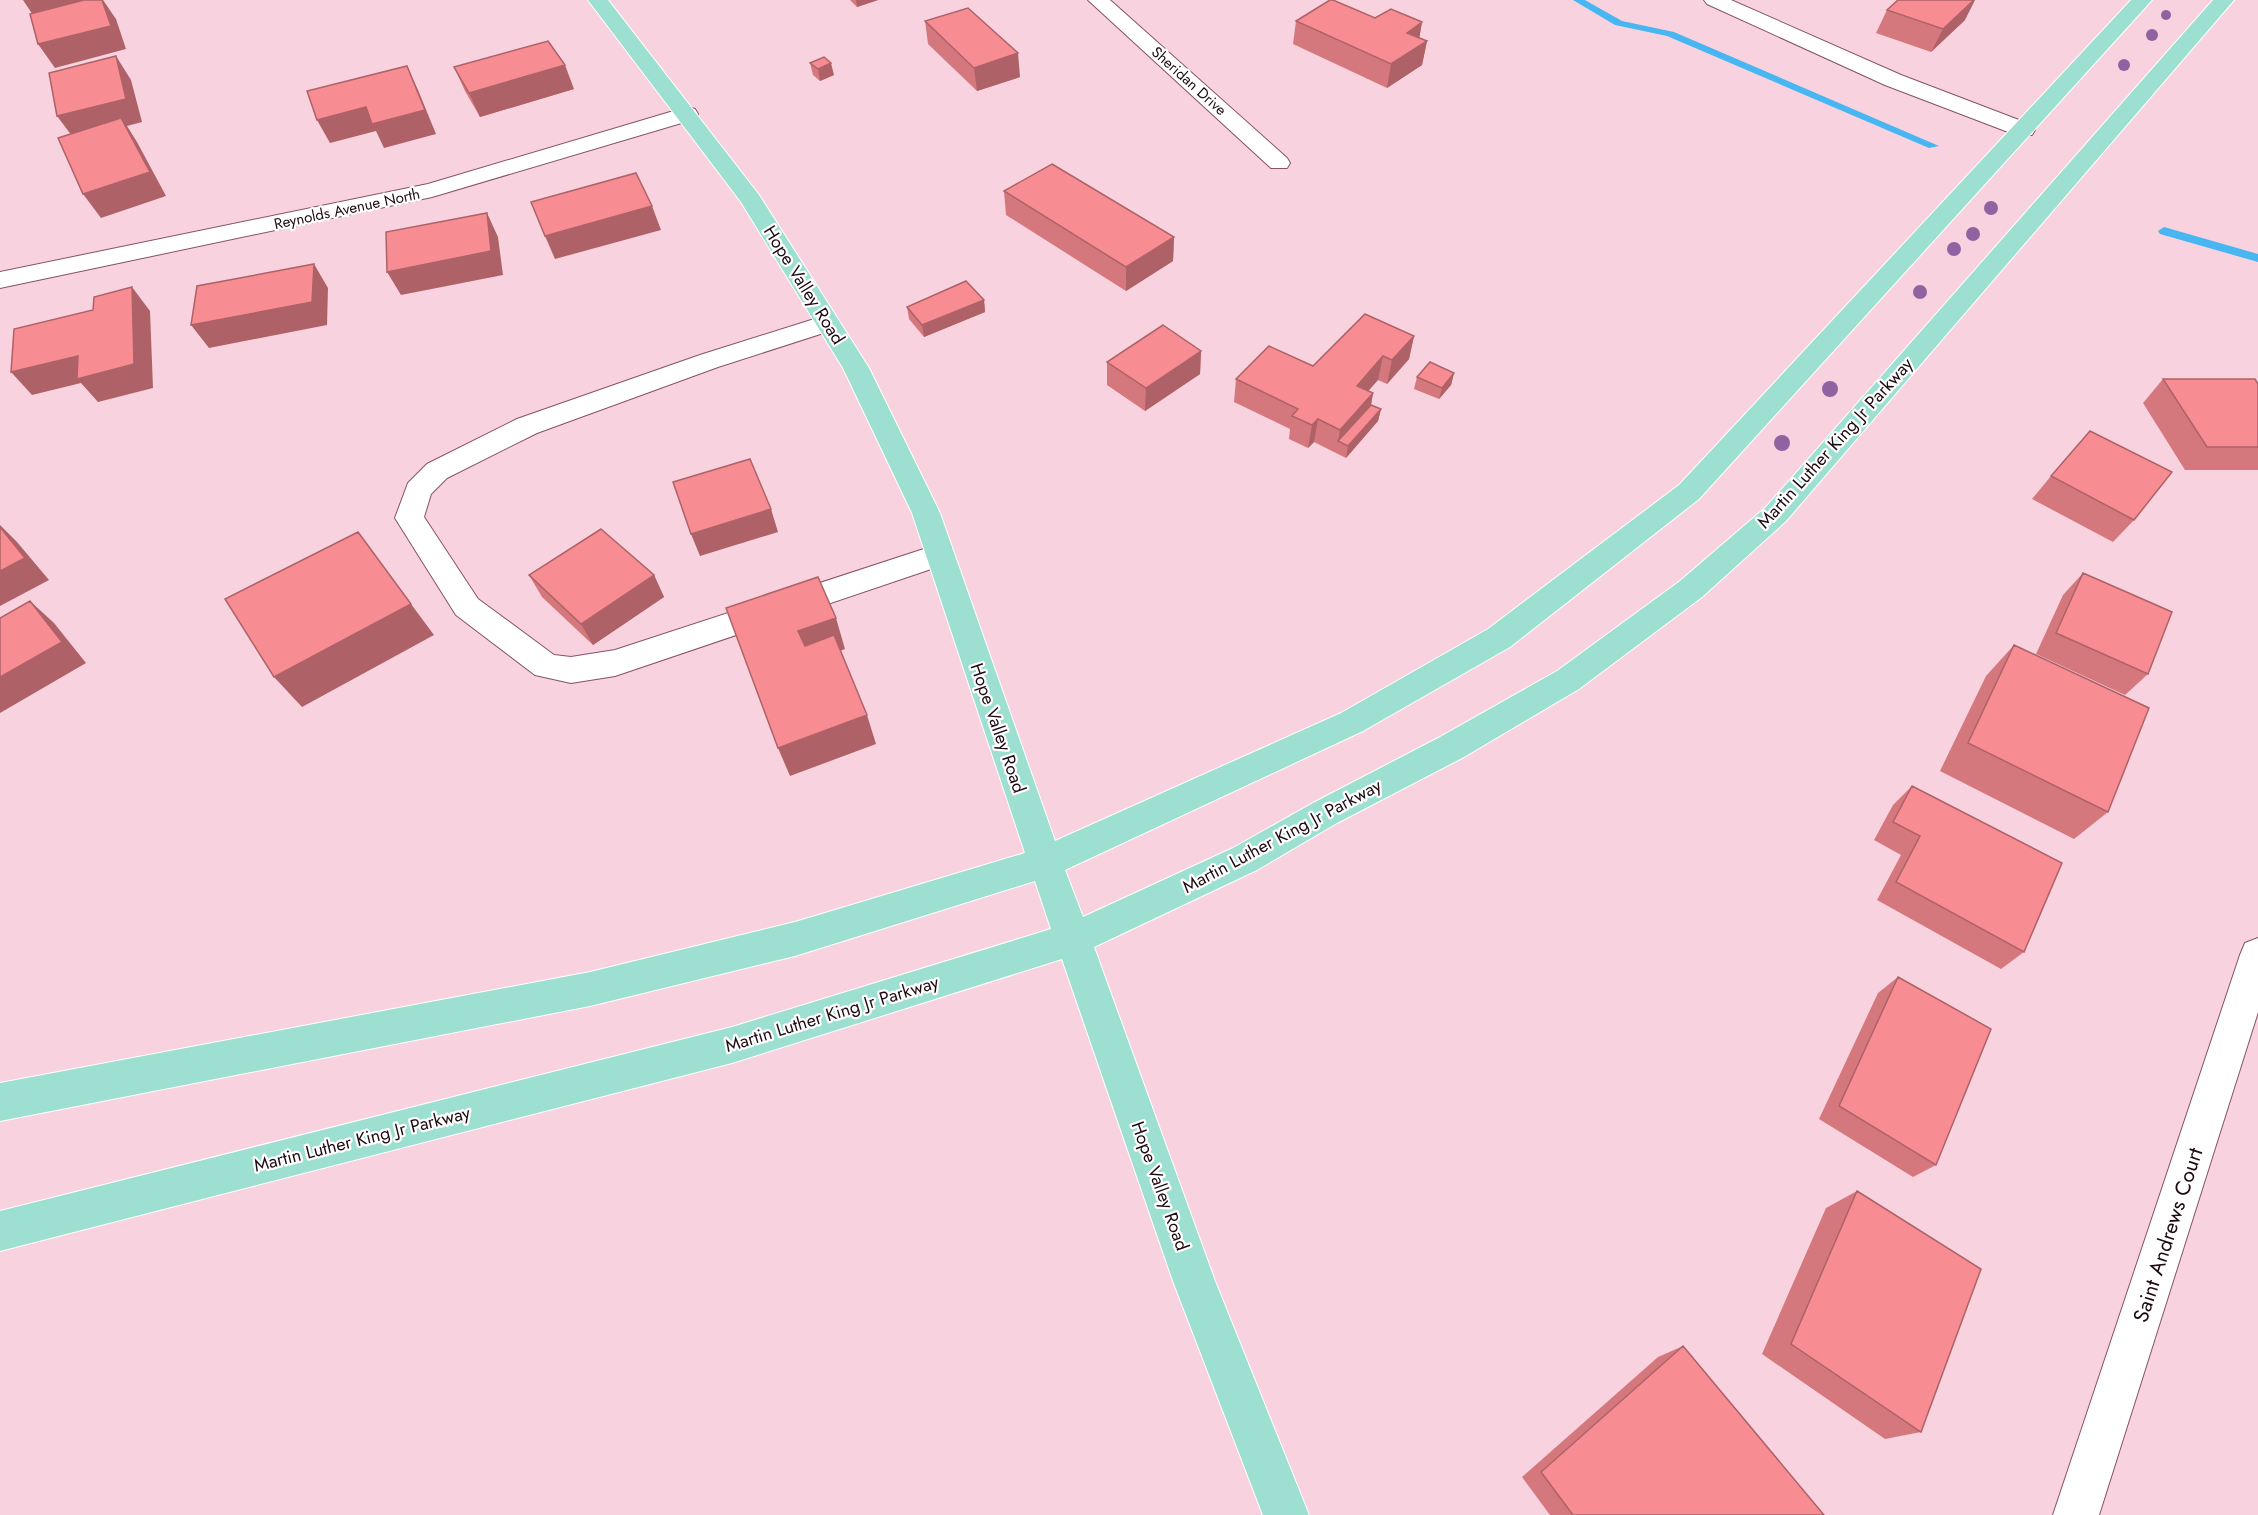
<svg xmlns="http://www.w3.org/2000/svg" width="2258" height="1515" viewBox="0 0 2258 1515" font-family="Jost,sans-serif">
	<rect width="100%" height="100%" fill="#f8d3df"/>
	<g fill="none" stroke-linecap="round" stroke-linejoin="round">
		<path fill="#47b6f1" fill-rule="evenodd" d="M 1573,0 L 1585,0 L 1622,21 L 1674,32 L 1939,146 L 1929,148 L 1667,36 L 1615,25 Z
			M 2164,227 L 2258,254 L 2258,262 L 2160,234 L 2158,231 Z"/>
		<defs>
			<path id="minor" d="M 1088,0 L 1110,0 L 1287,158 L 1290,163 L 1287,168 L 1271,168 Z
				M 1704,0 L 1731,0 L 1901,75 L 2032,125 L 2035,130 L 2032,135 L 2016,135 L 1885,85 L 1707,4 Z
				M 687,107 L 695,109 L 698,114 L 695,119 L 432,197 L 0,288 L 0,272 L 428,184 Z
				M 827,315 L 836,317 L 840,323 L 836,329 L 718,367 L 537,433 L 447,478 L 431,494 L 424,517 L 478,599 L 554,655 L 571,657 L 615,650 L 939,544 L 949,547 L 954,555 L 949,563 L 615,676 L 571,683 L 535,675 L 456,615 L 395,518 L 408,483 L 427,464 L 517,419 L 700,355 Z
				M 2258,938 L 2258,1012 L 2099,1515 L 2053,1515 L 2240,955 L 2245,943 Z"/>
			<path id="major" d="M 588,0 L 608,0 L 759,195 L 869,368 L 940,513 L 1055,841 L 1341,713 L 1488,629 L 1679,485 L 2131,0 L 2152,0 L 1699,499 L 1510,647 L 1363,731 L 1065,870 L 1083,917 L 1233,848 L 1313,803 L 1440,737 L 1557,671 L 1680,581 L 1766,507 L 2213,0 L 2234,0 L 1786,521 L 1702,597 L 1579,689 L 1464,757 L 1337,823 L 1257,870 L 1094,947 L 1215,1281 L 1309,1515 L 1263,1515 L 1173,1281 L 1062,959 L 732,1063 L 0,1251 L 0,1211 L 732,1027 L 1051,929 L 1035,881 L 795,956 L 590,1006 L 0,1121 L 0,1083 L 590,972 L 795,922 L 1025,853 L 912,513 L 843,368 L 741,202 Z"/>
		</defs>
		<use href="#minor" stroke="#865265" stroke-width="2"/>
		<use href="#major" stroke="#fff" stroke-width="2"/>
		<use href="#minor" fill="#fff" fill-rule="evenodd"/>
		<use href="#major" fill="#9de0d1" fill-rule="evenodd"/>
	</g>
	<g fill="#8f63a2">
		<circle cx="2166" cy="15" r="5"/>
		<circle cx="2152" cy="35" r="6"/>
		<circle cx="2124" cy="65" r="6"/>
		<circle cx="1991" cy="208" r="7"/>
		<circle cx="1973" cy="234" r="7"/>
		<circle cx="1954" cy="249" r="7"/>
		<circle cx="1920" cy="292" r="7"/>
		<circle cx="1830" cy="389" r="8"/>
		<circle cx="1782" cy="443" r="8"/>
	</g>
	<path fill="#d5787e" d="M 850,0 L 878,0 L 857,7 Z
		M 1887,10 L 1965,20 L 1931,52 L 1876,33 Z
		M 1375,18 L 1422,22 L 1419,38 L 1427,41 L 1422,65 L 1387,88 L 1293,44 L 1296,21 Z
		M 925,21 L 1020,77 L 977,91 L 928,44 Z
		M 810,63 L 834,75 L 820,81 L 813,75 Z
		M 454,67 L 574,89 L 480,117 L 465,91 Z
		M 1004,191 L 1174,237 L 1173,261 L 1126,291 L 1006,215 Z
		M 984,300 L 985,312 L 924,337 L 909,319 L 907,307 Z
		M 1414,336 L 1409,359 L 1387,384 L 1378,380 L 1368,391 L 1373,393 L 1371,405 L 1381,409 L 1378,421 L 1346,458 L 1314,442 L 1308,448 L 1289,439 L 1290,429 L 1234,402 L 1236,379 L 1313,366 Z
		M 1201,351 L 1200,374 L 1145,411 L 1107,385 L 1107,362 Z
		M 1454,373 L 1451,385 L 1439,399 L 1414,389 L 1417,377 Z
		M 2163,379 L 2258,384 L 2258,470 L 2185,470 L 2143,403 Z
		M 2051,476 L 2134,520 L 2113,542 L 2032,499 Z
		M 2083,573 L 2148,674 L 2125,695 L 2036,654 L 2063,595 Z
		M 529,575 L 654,575 L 664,597 L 593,645 L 542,597 Z
		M 2014,645 L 2108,812 L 2074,839 L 1940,771 L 1986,676 Z
		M 1912,786 L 2024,952 L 2001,969 L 1877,900 L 1901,855 L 1874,840 L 1893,805 Z
		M 1898,977 L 1936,1165 L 1913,1177 L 1819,1119 L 1878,993 Z
		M 1857,1191 L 1921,1432 L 1885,1439 L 1762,1354 L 1826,1208 Z
		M 1683,1346 L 1824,1515 L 1550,1515 L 1522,1477 L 1658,1357 Z"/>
	<path fill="#ae6267" d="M 23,0 L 98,0 L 35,18 Z
		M 102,0 L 103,0 L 116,19 L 126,49 L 55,68 L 38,44 Z
		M 856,0 L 878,0 L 857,7 Z
		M 1974,0 L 1975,0 L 1965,20 L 1931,52 L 1943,29 Z
		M 1422,22 L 1418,46 L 1407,33 Z
		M 1427,41 L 1422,65 L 1387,88 L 1391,64 Z
		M 1018,53 L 1020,77 L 977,91 L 974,68 Z
		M 116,56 L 131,80 L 142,122 L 127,126 L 137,142 L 166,196 L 101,218 L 83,194 L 75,140 L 57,116 Z
		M 831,63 L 834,75 L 820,81 L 818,69 Z
		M 565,65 L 574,89 L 480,117 L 469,93 Z
		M 407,66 L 418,90 L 436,134 L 384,148 L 376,131 L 330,143 L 317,120 Z
		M 652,206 L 661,230 L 555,259 L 545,236 Z
		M 487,213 L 498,237 L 503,275 L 401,295 L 387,272 Z
		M 1174,237 L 1173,261 L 1126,291 L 1126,267 Z
		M 314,264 L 328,288 L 327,325 L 209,348 L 191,325 Z
		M 132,287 L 150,311 L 153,388 L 98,402 L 81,383 L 32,395 L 11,372 L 78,356 Z
		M 984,300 L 985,312 L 924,337 L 922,325 Z
		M 1414,336 L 1409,359 L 1387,384 L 1392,360 Z
		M 1201,351 L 1200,374 L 1145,411 L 1146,388 Z
		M 1383,356 L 1378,380 L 1352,409 L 1357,386 Z
		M 1454,373 L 1451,385 L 1439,399 L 1442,388 Z
		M 1373,393 L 1369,417 L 1338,441 L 1340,430 Z
		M 1381,409 L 1378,421 L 1346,458 L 1348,446 Z
		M 1318,419 L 1314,442 L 1308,448 L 1312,425 Z
		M 771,509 L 778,532 L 700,556 L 691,534 Z
		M 0,525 L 17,542 L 49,580 L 0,606 Z
		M 654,575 L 664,597 L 593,645 L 581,624 Z
		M 30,601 L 54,623 L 86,663 L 0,713 L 0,677 Z
		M 411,604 L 434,635 L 302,707 L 274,677 Z
		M 836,618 L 845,649 L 809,662 L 798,631 Z
		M 867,715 L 876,744 L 790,776 L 778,748 Z"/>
	<path fill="#f88c93" stroke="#ae6267" stroke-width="1.5" d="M 84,0 L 102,0 L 111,26 L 38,44 L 30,14 Z
		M 1330,0 L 1333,0 L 1375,18 L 1391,9 L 1422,22 L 1407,33 L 1427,41 L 1391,64 L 1296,21 Z
		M 1898,0 L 1974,0 L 1943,29 L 1887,10 Z
		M 968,8 L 1018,53 L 974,68 L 925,21 Z
		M 548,41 L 565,65 L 469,93 L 454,67 Z
		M 116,56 L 126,99 L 57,116 L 49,73 Z
		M 824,57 L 831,63 L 818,69 L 810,63 Z
		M 407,66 L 425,110 L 372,124 L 366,107 L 317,120 L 307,91 Z
		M 121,118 L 150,172 L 83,194 L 58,138 Z
		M 1052,164 L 1174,237 L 1126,267 L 1004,191 Z
		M 636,173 L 652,206 L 545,236 L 531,202 Z
		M 487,213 L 491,251 L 387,272 L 386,232 Z
		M 314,264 L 312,302 L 191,325 L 197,286 Z
		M 966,281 L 984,300 L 922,325 L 907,307 Z
		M 132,287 L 134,364 L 77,379 L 78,356 L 11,372 L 14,329 L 93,310 L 94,297 Z
		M 1365,314 L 1414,336 L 1392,360 L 1383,356 L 1357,386 L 1373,393 L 1340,430 L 1318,419 L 1312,425 L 1292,416 L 1298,409 L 1236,379 L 1269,346 L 1313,366 Z
		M 1163,325 L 1201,351 L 1146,388 L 1107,362 Z
		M 1430,362 L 1454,373 L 1442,388 L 1417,377 Z
		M 2163,379 L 2255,379 L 2258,384 L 2258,447 L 2207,447 Z
		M 1371,405 L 1381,409 L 1348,446 L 1338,441 Z
		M 2090,431 L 2172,472 L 2134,520 L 2051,476 Z
		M 750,459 L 771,509 L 691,534 L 673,482 Z
		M 0,527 L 25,558 L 0,571 Z
		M 601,529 L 654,575 L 581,624 L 529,575 Z
		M 358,532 L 411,604 L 274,677 L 225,599 Z
		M 2083,573 L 2172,612 L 2148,674 L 2056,633 Z
		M 818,577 L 836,618 L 798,631 L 805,646 L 834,635 L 867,715 L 778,748 L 726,608 Z
		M 30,601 L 62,642 L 0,677 L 0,618 Z
		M 2014,645 L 2149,708 L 2108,812 L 1968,743 Z
		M 1912,786 L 2062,863 L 2024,952 L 1896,882 L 1920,836 L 1893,822 Z
		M 1898,977 L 1991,1029 L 1936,1165 L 1839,1106 Z
		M 1857,1191 L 1981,1269 L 1921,1432 L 1791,1344 Z
		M 1683,1346 L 1824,1515 L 1573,1515 L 1541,1472 Z"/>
	<g text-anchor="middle" stroke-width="4.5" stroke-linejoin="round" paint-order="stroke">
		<g font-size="15" fill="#1e0a12" stroke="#fff">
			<text transform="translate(1189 81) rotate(42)" y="5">Sheridan Drive</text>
			<text transform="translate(347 209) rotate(-12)" y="5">Reynolds Avenue North</text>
		</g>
		<g font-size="18" fill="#1e0a12" stroke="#fff">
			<text transform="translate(804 285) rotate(58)" y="6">Hope Valley Road</text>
			<text transform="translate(1835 443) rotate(-48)" y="6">Martin Luther King Jr Parkway</text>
			<text transform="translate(998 728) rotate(71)" y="6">Hope Valley Road</text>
			<text transform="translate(1282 836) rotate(-28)" y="6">Martin Luther King Jr Parkway</text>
			<text transform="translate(832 1014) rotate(-17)" y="6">Martin Luther King Jr Parkway</text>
			<text transform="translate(362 1139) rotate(-14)" y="6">Martin Luther King Jr Parkway</text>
			<text transform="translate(1160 1186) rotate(70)" y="6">Hope Valley Road</text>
		</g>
		<g font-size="21" fill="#1e0a12" stroke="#fff">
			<text transform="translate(2168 1235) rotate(-72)" y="7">Saint Andrews Court</text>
		</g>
	</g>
</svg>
